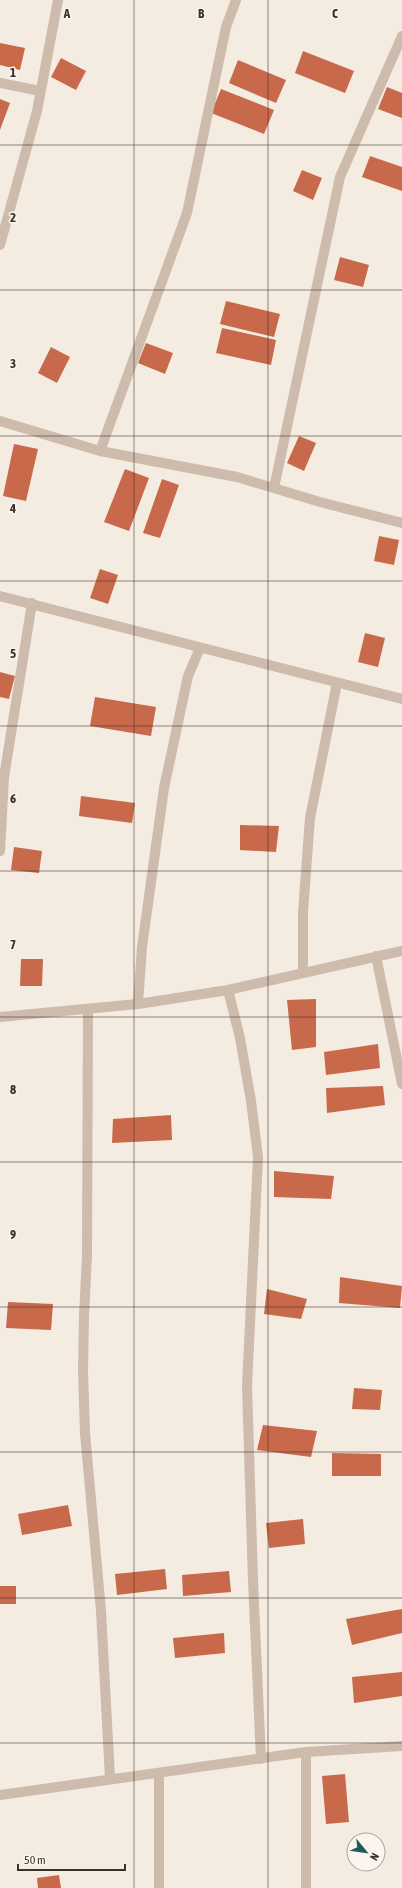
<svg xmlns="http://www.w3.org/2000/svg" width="402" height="1888" viewBox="0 0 402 1888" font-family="'Asap Condensed',sans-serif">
	<rect width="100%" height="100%" fill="#f4ebe1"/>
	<path fill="#c8694b" d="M 0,43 L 25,48 L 20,70 L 0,65 Z
		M 303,51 L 354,71 L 345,93 L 295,73 Z
		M 61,58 L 86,71 L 76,90 L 51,77 Z
		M 238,60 L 286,80 L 276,103 L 229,83 Z
		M 387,87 L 402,93 L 402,118 L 378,109 Z
		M 221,89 L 274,110 L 264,134 L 211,113 Z
		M 0,99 L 10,103 L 0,130 Z
		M 370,156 L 402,167 L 402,191 L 362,177 Z
		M 302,170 L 322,178 L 313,200 L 293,191 Z
		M 340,257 L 369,265 L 363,287 L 334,280 Z
		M 226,301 L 280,314 L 274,337 L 220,324 Z
		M 222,328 L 276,340 L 271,365 L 216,353 Z
		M 146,343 L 173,353 L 165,374 L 138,363 Z
		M 51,347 L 70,357 L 57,383 L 38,373 Z
		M 299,436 L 316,443 L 304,471 L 287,463 Z
		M 14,444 L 38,449 L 26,501 L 3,496 Z
		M 125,469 L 149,478 L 129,531 L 104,522 Z
		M 162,479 L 179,485 L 160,538 L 143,533 Z
		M 379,536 L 399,540 L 394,565 L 374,561 Z
		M 100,569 L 118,575 L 108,604 L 90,598 Z
		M 365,633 L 385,638 L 378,667 L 358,662 Z
		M 0,672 L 15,676 L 9,699 L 0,697 Z
		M 95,697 L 156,707 L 151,736 L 90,726 Z
		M 81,796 L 135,803 L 132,823 L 79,816 Z
		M 240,825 L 279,826 L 276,852 L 240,850 Z
		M 14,847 L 42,851 L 39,873 L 11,870 Z
		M 21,959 L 43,959 L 42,986 L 20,986 Z
		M 316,999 L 316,1047 L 292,1050 L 287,1000 Z
		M 378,1044 L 380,1068 L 326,1075 L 324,1052 Z
		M 383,1086 L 385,1105 L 327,1113 L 326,1088 Z
		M 171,1115 L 172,1140 L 112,1143 L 113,1119 Z
		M 274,1171 L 334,1176 L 331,1199 L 274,1197 Z
		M 340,1277 L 402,1286 L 400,1308 L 339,1303 Z
		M 267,1289 L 307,1299 L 301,1319 L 264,1314 Z
		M 8,1302 L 53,1304 L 51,1330 L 6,1328 Z
		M 354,1388 L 382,1390 L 380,1410 L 352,1409 Z
		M 263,1425 L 317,1431 L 311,1457 L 257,1450 Z
		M 332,1453 L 381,1454 L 381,1476 L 332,1476 Z
		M 68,1505 L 72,1526 L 22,1535 L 18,1514 Z
		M 303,1519 L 305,1544 L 269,1548 L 266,1523 Z
		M 165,1569 L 167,1589 L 117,1595 L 115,1574 Z
		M 229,1571 L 231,1592 L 183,1596 L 182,1575 Z
		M 0,1586 L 16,1586 L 16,1604 L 0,1604 Z
		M 402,1609 L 402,1633 L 352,1645 L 346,1619 Z
		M 224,1633 L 225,1653 L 175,1658 L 173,1638 Z
		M 402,1672 L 402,1696 L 354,1703 L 352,1677 Z
		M 345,1774 L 349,1822 L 326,1824 L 322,1776 Z
		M 59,1875 L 61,1888 L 38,1888 L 37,1878 Z"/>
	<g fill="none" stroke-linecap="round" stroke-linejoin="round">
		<path stroke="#cdbbac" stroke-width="10" d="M 0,83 L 40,91
			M 0,245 L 37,111 L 58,0
			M 0,421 L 100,451 L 237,477 L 320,502 L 402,523
			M 100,451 L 187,213 L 226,27 L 236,0
			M 274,488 L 340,177 L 402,36
			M 0,596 L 402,699
			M 0,851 L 4,777 L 32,603
			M 376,956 L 402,1084
			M 303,973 L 303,912 L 310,818 L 337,683
			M 228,990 L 240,1038 L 251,1101 L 258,1157 L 247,1386 L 253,1581 L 261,1759
			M 138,1004 L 142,947 L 164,788 L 188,676 L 200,648
			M 88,1009 L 87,1256 L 84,1316 L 83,1371 L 85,1433 L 101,1611 L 110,1778
			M 0,1017 L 138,1004 L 228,990 L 402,951
			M 306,1752 L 306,1888
			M 159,1773 L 159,1888
			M 0,1795 L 306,1752 L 402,1746"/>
	</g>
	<path fill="none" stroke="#3b302b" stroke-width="1" stroke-opacity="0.55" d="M 134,0 L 134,1888M 268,0 L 268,1888M 0,145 L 402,145M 0,290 L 402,290M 0,436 L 402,436M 0,581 L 402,581M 0,726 L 402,726M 0,871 L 402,871M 0,1017 L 402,1017M 0,1162 L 402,1162M 0,1307 L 402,1307M 0,1452 L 402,1452M 0,1598 L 402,1598M 0,1743 L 402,1743"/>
	<g font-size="13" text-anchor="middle" font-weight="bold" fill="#3b302b" stroke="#fbf5ee" stroke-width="3" stroke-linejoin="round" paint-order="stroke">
		<text x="67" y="18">A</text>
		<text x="201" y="18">B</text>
		<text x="335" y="18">C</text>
		<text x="13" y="77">1</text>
		<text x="13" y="222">2</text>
		<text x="13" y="368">3</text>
		<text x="13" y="513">4</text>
		<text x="13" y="658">5</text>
		<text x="13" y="803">6</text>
		<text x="13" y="949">7</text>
		<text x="13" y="1094">8</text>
		<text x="13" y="1239">9</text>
	</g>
	<g transform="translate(366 1852) rotate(119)"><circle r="19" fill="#fbf5ee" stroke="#aea6a0"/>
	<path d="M0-3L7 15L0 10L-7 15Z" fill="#1f5a5e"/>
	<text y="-6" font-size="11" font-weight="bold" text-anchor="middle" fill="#3b302b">N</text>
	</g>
	<path d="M18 1864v6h107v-6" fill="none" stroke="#3b302b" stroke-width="2"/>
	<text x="24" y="1864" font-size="12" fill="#3b302b" stroke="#fbf5ee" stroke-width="3" paint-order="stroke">50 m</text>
</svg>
